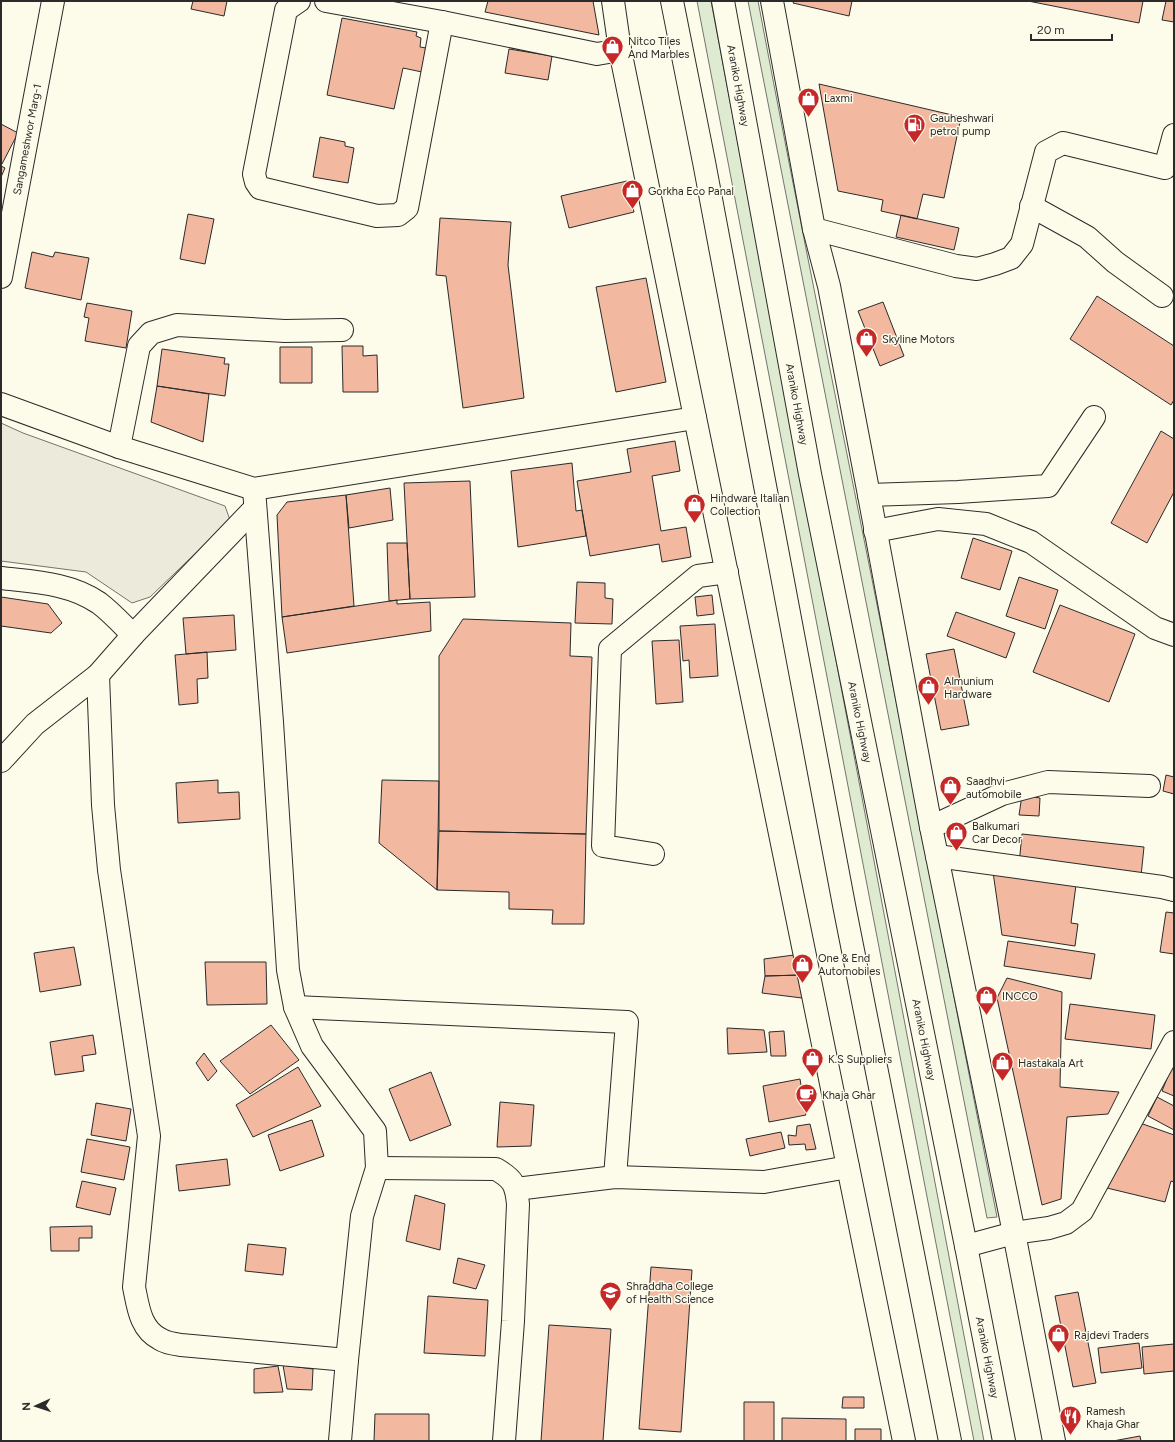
<svg xmlns="http://www.w3.org/2000/svg" width="1175" height="1442" viewBox="0 0 1175 1442" font-family="Figtree,sans-serif">
	<rect width="100%" height="100%" fill="#fdfbea"/>
	<path fill="#deebd1" stroke="#74746e" d="M 697,1 L 711,1 L 984,1441 L 974,1441 Z
		M 748,1 L 758,1 C 799,219 844,437 887,655 C 924,842 960,1029 997,1217 L 987,1218 Z"/>
	<path fill="#eceadb" stroke="#74746e" d="M 1,423 L 23,433 L 225,506 L 230,520 L 150,597 L 132,603 L 86,572 L 1,561 Z"/>
	<path fill="#f2b8a0" stroke="#2b2b2b" d="M 193,1 L 227,1 L 224,16 L 191,9 Z
		M 488,1 L 593,1 L 599,35 L 485,12 Z
		M 794,1 L 852,1 L 849,16 L 793,3 Z
		M 1028,1 L 1143,1 L 1139,23 Z
		M 1166,1 L 1174,1 L 1174,22 L 1162,20 Z
		M 342,18 L 417,32 L 416,36 L 421,38 L 420,47 L 426,48 L 422,72 L 403,68 L 394,109 L 327,95 Z
		M 509,49 L 552,56 L 548,80 L 505,73 Z
		M 819,84 L 961,117 L 944,198 L 923,194 L 917,219 L 881,211 L 883,200 L 838,191 Z
		M 1,124 L 18,133 L 2,164 L 1,163 Z
		M 320,137 L 345,142 L 345,146 L 354,148 L 348,183 L 313,177 Z
		M 1,166 L 5,168 L 1,177 Z
		M 627,181 L 634,212 L 569,228 L 561,196 Z
		M 188,214 L 214,219 L 205,264 L 180,259 Z
		M 901,215 L 959,228 L 954,250 L 896,237 Z
		M 440,218 L 511,222 L 508,265 L 524,398 L 463,408 L 446,276 L 436,275 Z
		M 32,252 L 53,257 L 55,252 L 89,258 L 81,300 L 25,288 Z
		M 646,278 L 666,382 L 616,392 L 596,287 Z
		M 1097,296 L 1174,346 L 1174,400 L 1171,405 L 1070,339 Z
		M 883,302 L 904,356 L 880,366 L 858,311 Z
		M 87,303 L 132,311 L 126,348 L 85,341 L 89,318 L 84,317 Z
		M 342,346 L 363,346 L 363,356 L 377,355 L 378,392 L 343,392 Z
		M 280,347 L 312,347 L 312,383 L 280,383 Z
		M 162,349 L 225,358 L 224,364 L 229,364 L 225,396 L 157,386 Z
		M 157,386 L 209,394 L 203,442 L 151,422 Z
		M 1161,431 L 1174,439 L 1174,492 L 1147,543 L 1111,523 Z
		M 675,441 L 680,471 L 652,476 L 661,531 L 686,527 L 691,557 L 662,562 L 659,544 L 590,556 L 577,481 L 631,472 L 627,449 Z
		M 572,463 L 576,511 L 582,510 L 586,536 L 518,547 L 511,471 Z
		M 470,481 L 475,597 L 410,599 L 404,483 Z
		M 390,488 L 393,520 L 349,528 L 346,495 Z
		M 346,495 L 354,606 L 282,617 L 277,515 L 287,502 Z
		M 973,538 L 1012,551 L 1000,590 L 961,578 Z
		M 387,543 L 407,543 L 410,599 L 389,601 Z
		M 1019,577 L 1058,590 L 1045,629 L 1006,616 Z
		M 577,582 L 605,583 L 605,598 L 613,599 L 612,624 L 575,623 Z
		M 712,595 L 714,614 L 697,616 L 695,597 Z
		M 1,597 L 48,604 L 62,623 L 51,633 L 1,626 Z
		M 397,600 L 397,604 L 430,602 L 431,631 L 287,653 L 282,617 Z
		M 1060,605 L 1135,634 L 1109,702 L 1033,672 Z
		M 956,612 L 1015,633 L 1006,658 L 947,636 Z
		M 234,615 L 236,650 L 186,654 L 183,618 Z
		M 463,619 L 571,623 L 570,656 L 592,657 L 586,834 L 439,831 L 439,656 Z
		M 715,624 L 718,676 L 690,678 L 689,660 L 683,661 L 680,626 Z
		M 679,640 L 683,702 L 656,704 L 652,641 Z
		M 954,649 L 969,725 L 941,730 L 926,654 Z
		M 207,652 L 208,678 L 197,679 L 198,703 L 179,705 L 175,655 Z
		M 1166,775 L 1174,777 L 1174,794 L 1163,791 Z
		M 218,780 L 218,793 L 239,792 L 240,819 L 178,823 L 176,783 Z
		M 382,780 L 439,781 L 437,890 L 379,843 Z
		M 1022,795 L 1040,798 L 1039,816 L 1019,815 Z
		M 439,831 L 586,834 L 584,924 L 552,924 L 553,910 L 509,909 L 509,892 L 437,890 Z
		M 1022,834 L 1144,847 L 1141,876 L 1019,864 Z
		M 993,872 L 1076,885 L 1071,923 L 1078,924 L 1075,946 L 1002,935 Z
		M 1166,912 L 1174,913 L 1174,954 L 1160,952 Z
		M 1008,941 L 1095,954 L 1091,979 L 1004,966 Z
		M 74,947 L 81,985 L 40,992 L 34,953 Z
		M 794,955 L 801,975 L 765,976 L 764,959 Z
		M 205,962 L 266,962 L 267,1004 L 207,1005 Z
		M 801,975 L 802,998 L 762,993 L 765,976 Z
		M 1007,978 L 1062,992 L 1060,1087 L 1119,1092 L 1108,1114 L 1067,1117 L 1061,1199 L 1042,1205 L 997,998 Z
		M 1070,1004 L 1155,1015 L 1151,1049 L 1065,1039 Z
		M 271,1025 L 299,1060 L 250,1094 L 220,1061 Z
		M 727,1028 L 764,1030 L 767,1052 L 728,1054 Z
		M 784,1031 L 786,1056 L 771,1056 L 769,1032 Z
		M 93,1035 L 96,1054 L 82,1056 L 84,1071 L 55,1075 L 50,1042 Z
		M 204,1053 L 217,1071 L 208,1081 L 196,1063 Z
		M 1174,1061 L 1174,1096 L 1162,1091 Z
		M 298,1067 L 321,1106 L 253,1137 L 236,1105 Z
		M 431,1072 L 451,1125 L 410,1141 L 389,1089 Z
		M 800,1079 L 806,1115 L 769,1122 L 763,1086 Z
		M 1157,1097 L 1174,1106 L 1174,1130 L 1148,1116 Z
		M 500,1102 L 534,1105 L 531,1146 L 497,1147 Z
		M 96,1103 L 131,1109 L 126,1141 L 91,1135 Z
		M 312,1120 L 324,1156 L 280,1171 L 268,1135 Z
		M 1140,1123 L 1174,1135 L 1174,1182 L 1171,1181 L 1165,1202 L 1107,1188 Z
		M 810,1124 L 816,1149 L 806,1150 L 805,1144 L 789,1145 L 788,1135 L 796,1136 L 797,1126 Z
		M 781,1132 L 785,1148 L 750,1156 L 746,1139 Z
		M 87,1139 L 130,1147 L 124,1180 L 81,1172 Z
		M 227,1159 L 230,1185 L 179,1191 L 176,1165 Z
		M 82,1181 L 116,1188 L 110,1215 L 76,1207 Z
		M 415,1195 L 445,1204 L 440,1250 L 406,1241 Z
		M 92,1226 L 92,1238 L 79,1238 L 79,1251 L 51,1251 L 50,1227 Z
		M 248,1244 L 286,1248 L 283,1275 L 245,1271 Z
		M 458,1258 L 485,1265 L 476,1289 L 453,1283 Z
		M 651,1267 L 692,1270 L 681,1432 L 639,1429 Z
		M 1078,1292 L 1096,1383 L 1073,1387 L 1055,1296 Z
		M 428,1296 L 488,1300 L 485,1356 L 424,1353 Z
		M 549,1325 L 611,1329 L 603,1441 L 541,1441 Z
		M 1139,1343 L 1142,1368 L 1101,1373 L 1098,1348 Z
		M 1174,1344 L 1174,1371 L 1144,1374 L 1142,1347 Z
		M 283,1365 L 313,1369 L 312,1390 L 287,1389 Z
		M 278,1366 L 283,1392 L 254,1393 L 254,1369 Z
		M 843,1397 L 864,1397 L 864,1408 L 842,1408 Z
		M 744,1402 L 774,1402 L 774,1441 L 744,1441 Z
		M 375,1414 L 429,1414 L 429,1441 L 374,1441 Z
		M 782,1418 L 846,1419 L 846,1441 L 782,1441 Z
		M 855,1429 L 881,1429 L 881,1441 L 855,1441 Z
		M 1140,1436 L 1141,1441 L 1113,1441 Z"/>
	<g fill="none" stroke-linecap="round" stroke-linejoin="round">
		<defs>
			<g id="minor">
				<path d="M 299,1 L 286,10 L 254,174 L 256,182 L 260,188 L 377,216 L 398,215 L 407,208 L 442,22"/>
				<path d="M 326,1 L 442,22 L 597,54 L 620,50"/>
				<path d="M 613,1 L 620,50 L 904,1441"/>
				<path d="M 772,1 L 814,229 L 829,286 L 869,495 L 931,827 L 1014,1233 L 1054,1441"/>
				<path d="M 1031,206 L 1087,237 L 1115,262 L 1162,296"/>
				<path d="M 814,229 L 956,266 L 977,269 L 995,264 L 1011,258 L 1022,244 L 1046,152 L 1063,143 L 1165,168 L 1174,135"/>
				<path id="s1" d="M 1,277 L 53,1"/>
				<path d="M 1,404 L 119,447 L 254,489 L 695,418"/>
				<path d="M 119,447 L 139,346 L 151,333 L 177,325 L 285,331 L 342,330"/>
				<path d="M 254,489 L 272,722 L 288,970 L 295,1007 L 312,1046 L 375,1131 L 377,1168 L 362,1216 L 347,1360 L 340,1441"/>
				<path d="M 869,495 L 958,492 L 1048,486 L 1094,417"/>
				<path d="M 875,531 L 938,519 L 986,524 L 1031,542 L 1155,628 L 1174,635"/>
				<path d="M 1,578 C 35,582 70,583 99,603 C 111,612 122,624 133,635"/>
				<path d="M 98,675 L 103,805 L 109,870 L 149,1136 L 134,1287 C 138,1306 140,1329 160,1339 C 166,1343 174,1344 181,1345 L 347,1360"/>
				<path d="M 1,761 L 35,724 L 98,675 L 133,635 L 255,508"/>
				<path d="M 931,827 L 1002,794 L 1048,782 L 1149,786"/>
				<path d="M 653,854 L 603,846 L 610,649 L 698,576 L 727,572"/>
				<path d="M 937,856 L 1162,887 L 1174,890"/>
				<path d="M 295,1007 L 627,1022 L 615,1177"/>
				<path d="M 377,1168 L 496,1169 C 513,1179 516,1184 518,1204 L 513,1321 L 504,1441"/>
				<path d="M 516,1189 L 615,1177 L 764,1182 L 848,1167"/>
				<path d="M 966,1246 L 1014,1233 L 1049,1228 L 1066,1223 L 1082,1211 L 1174,1042"/>
			</g>
			<g id="highway">
				<path d="M 672,1 L 704,162 L 844,905 L 950,1441"/>
				<path id="s2" d="M 723,1 L 810,474 L 966,1246 L 1004,1441"/>
			</g>
		</defs>
		<use href="#minor" stroke="#2b2b2b" stroke-width="24"/>
		<use href="#highway" stroke="#2b2b2b" stroke-width="24"/>
		<use href="#minor" stroke="#fdfbea" stroke-width="22"/>
		<use href="#highway" stroke="#fdfbea" stroke-width="22"/>
	</g>
	<defs>
		<symbol id="shop-pin" viewBox="-11 -11 22 30"><path d="M0 17L-7.5 6A9.5 9.5 0 1 1 7.5 6Z" fill="#c62828" stroke="#fdfbea"/><path d="M-5-2.5h2.3a2.7 3.5 0 0 1 5.4 0H5L5.5 6h-11ZM-1.5-2.5h3a1.5 2.3 0 0 0-3 0Z" fill="#fff"/></symbol>
		<symbol id="fuel-pin" viewBox="-11 -11 22 30"><path d="M0 17L-7.5 6A9.5 9.5 0 1 1 7.5 6Z" fill="#c62828" stroke="#fdfbea"/><path d="M-5.5-6h7V0h2V4h1.3V-2.5L3-4.5l.8-.8L6-3V5H2.5V1h-1V6h-7ZM-4.2-4.7v3.2H.2V-4.7Z" fill="#fff"/></symbol>
		<symbol id="cafe-pin" viewBox="-11 -11 22 30"><path d="M0 17L-7.5 6A9.5 9.5 0 1 1 7.5 6Z" fill="#c62828" stroke="#fdfbea"/><path d="M-5.5-4.5H6V0H3Q3 3.5 0 3.5H-2.5Q-5.5 3.5-5.5 0ZM3-3.2v2h1.7v-2ZM-6 4.5H4V6H-6Z" fill="#fff"/></symbol>
		<symbol id="university-pin" viewBox="-11 -11 22 30"><path d="M0 17L-7.5 6A9.5 9.5 0 1 1 7.5 6Z" fill="#c62828" stroke="#fdfbea"/><path d="M0-5L7-2L0 1L-7-2ZM-4 1L0 2.5L4 1V4Q0 6-4 4Z" fill="#fff"/></symbol>
		<symbol id="restaurant-pin" viewBox="-11 -11 22 30"><path d="M0 17L-7.5 6A9.5 9.5 0 1 1 7.5 6Z" fill="#c62828" stroke="#fdfbea"/><path d="M-5-6h1v4h1v-4h1v4h1v-4h1v5L-1.5 .5V6h-2V.5L-5-1ZM5-6V6H3V1.5H1.5Q1.5-4 5-6Z" fill="#fff"/></symbol>
	</defs>
	<g fill-rule="evenodd">
		<use href="#shop-pin" x="600" y="34" width="25" height="34"/>
		<use href="#shop-pin" x="796" y="86" width="25" height="34"/>
		<use href="#fuel-pin" x="902" y="112" width="25" height="34"/>
		<use href="#shop-pin" x="620" y="178" width="25" height="34"/>
		<use href="#shop-pin" x="854" y="326" width="25" height="34"/>
		<use href="#shop-pin" x="682" y="492" width="25" height="34"/>
		<use href="#shop-pin" x="916" y="674" width="25" height="34"/>
		<use href="#shop-pin" x="938" y="774" width="25" height="34"/>
		<use href="#shop-pin" x="944" y="820" width="25" height="34"/>
		<use href="#shop-pin" x="790" y="952" width="25" height="34"/>
		<use href="#shop-pin" x="974" y="984" width="25" height="34"/>
		<use href="#shop-pin" x="800" y="1046" width="25" height="34"/>
		<use href="#shop-pin" x="990" y="1050" width="25" height="34"/>
		<use href="#cafe-pin" x="794" y="1082" width="25" height="34"/>
		<use href="#university-pin" x="598" y="1280" width="25" height="34"/>
		<use href="#shop-pin" x="1046" y="1322" width="25" height="34"/>
		<use href="#restaurant-pin" x="1058" y="1404" width="25" height="34"/>
	</g>
	<g text-anchor="middle" stroke-width="3" stroke-linejoin="round" paint-order="stroke">
		<g font-size="11" fill="#2b2b2b" stroke="#fdfbea" text-anchor="start">
			<text x="628" y="45">Nitco Tiles<tspan x="628" dy="13">And Marbles</tspan></text>
			<text x="824" y="102">Laxmi</text>
			<text x="930" y="122">Gauheshwari<tspan x="930" dy="13">petrol pump</tspan></text>
			<text x="648" y="195">Gorkha Eco Panal</text>
			<text x="882" y="343">Skyline Motors</text>
			<text x="710" y="502">Hindware Italian<tspan x="710" dy="13">Collection</tspan></text>
			<text x="944" y="685">Almunium<tspan x="944" dy="13">Hardware</tspan></text>
			<text x="966" y="785">Saadhvi<tspan x="966" dy="13">automobile</tspan></text>
			<text x="972" y="830">Balkumari<tspan x="972" dy="13">Car Decor</tspan></text>
			<text x="818" y="962">One &amp; End<tspan x="818" dy="13">Automobiles</tspan></text>
			<text x="1002" y="1000">INCCO</text>
			<text x="828" y="1063">K.S Suppliers</text>
			<text x="1018" y="1067">Hastakala Art</text>
			<text x="822" y="1099">Khaja Ghar</text>
			<text x="626" y="1290">Shraddha College<tspan x="626" dy="13">of Health Science</tspan></text>
			<text x="1074" y="1339">Rajdevi Traders</text>
			<text x="1086" y="1415">Ramesh<tspan x="1086" dy="13">Khaja Ghar</tspan></text>
		</g>
		<g font-size="11" fill="#2b2b2b" stroke="#fdfbea">
			<text dy="4" stroke="none"><textPath href="#s2" startOffset="86">Araniko Highway</textPath></text>
			<text dy="4" stroke="none"><textPath href="#s1" startOffset="140">Sangameshwor Marg-1</textPath></text>
			<text dy="4" stroke="none"><textPath href="#s2" startOffset="410">Araniko Highway</textPath></text>
			<text dy="4" stroke="none"><textPath href="#s2" startOffset="734">Araniko Highway</textPath></text>
			<text dy="4" stroke="none"><textPath href="#s2" startOffset="1058">Araniko Highway</textPath></text>
			<text dy="4" stroke="none"><textPath href="#s2" startOffset="1382">Araniko Highway</textPath></text>
		</g>
	</g>
	<rect width="1175" height="1442" fill="none" stroke="#2b2b2b" stroke-width="4"/>
	<g transform="translate(36 1406) rotate(267)" stroke="#fdfbea" stroke-width="3" paint-order="stroke">
	<path d="M0-3L7 15L0 10L-7 15Z" fill="#2b2b2b"/>
	<text y="-6" font-size="11" font-weight="bold" text-anchor="middle" fill="#2b2b2b">N</text>
	</g>
	<path d="M1031 34v6h81v-6" fill="none" stroke="#2b2b2b" stroke-width="2"/>
	<text x="1037" y="34" font-size="12" fill="#2b2b2b" stroke="#fdfbea" stroke-width="3" paint-order="stroke">20 m</text>
</svg>
